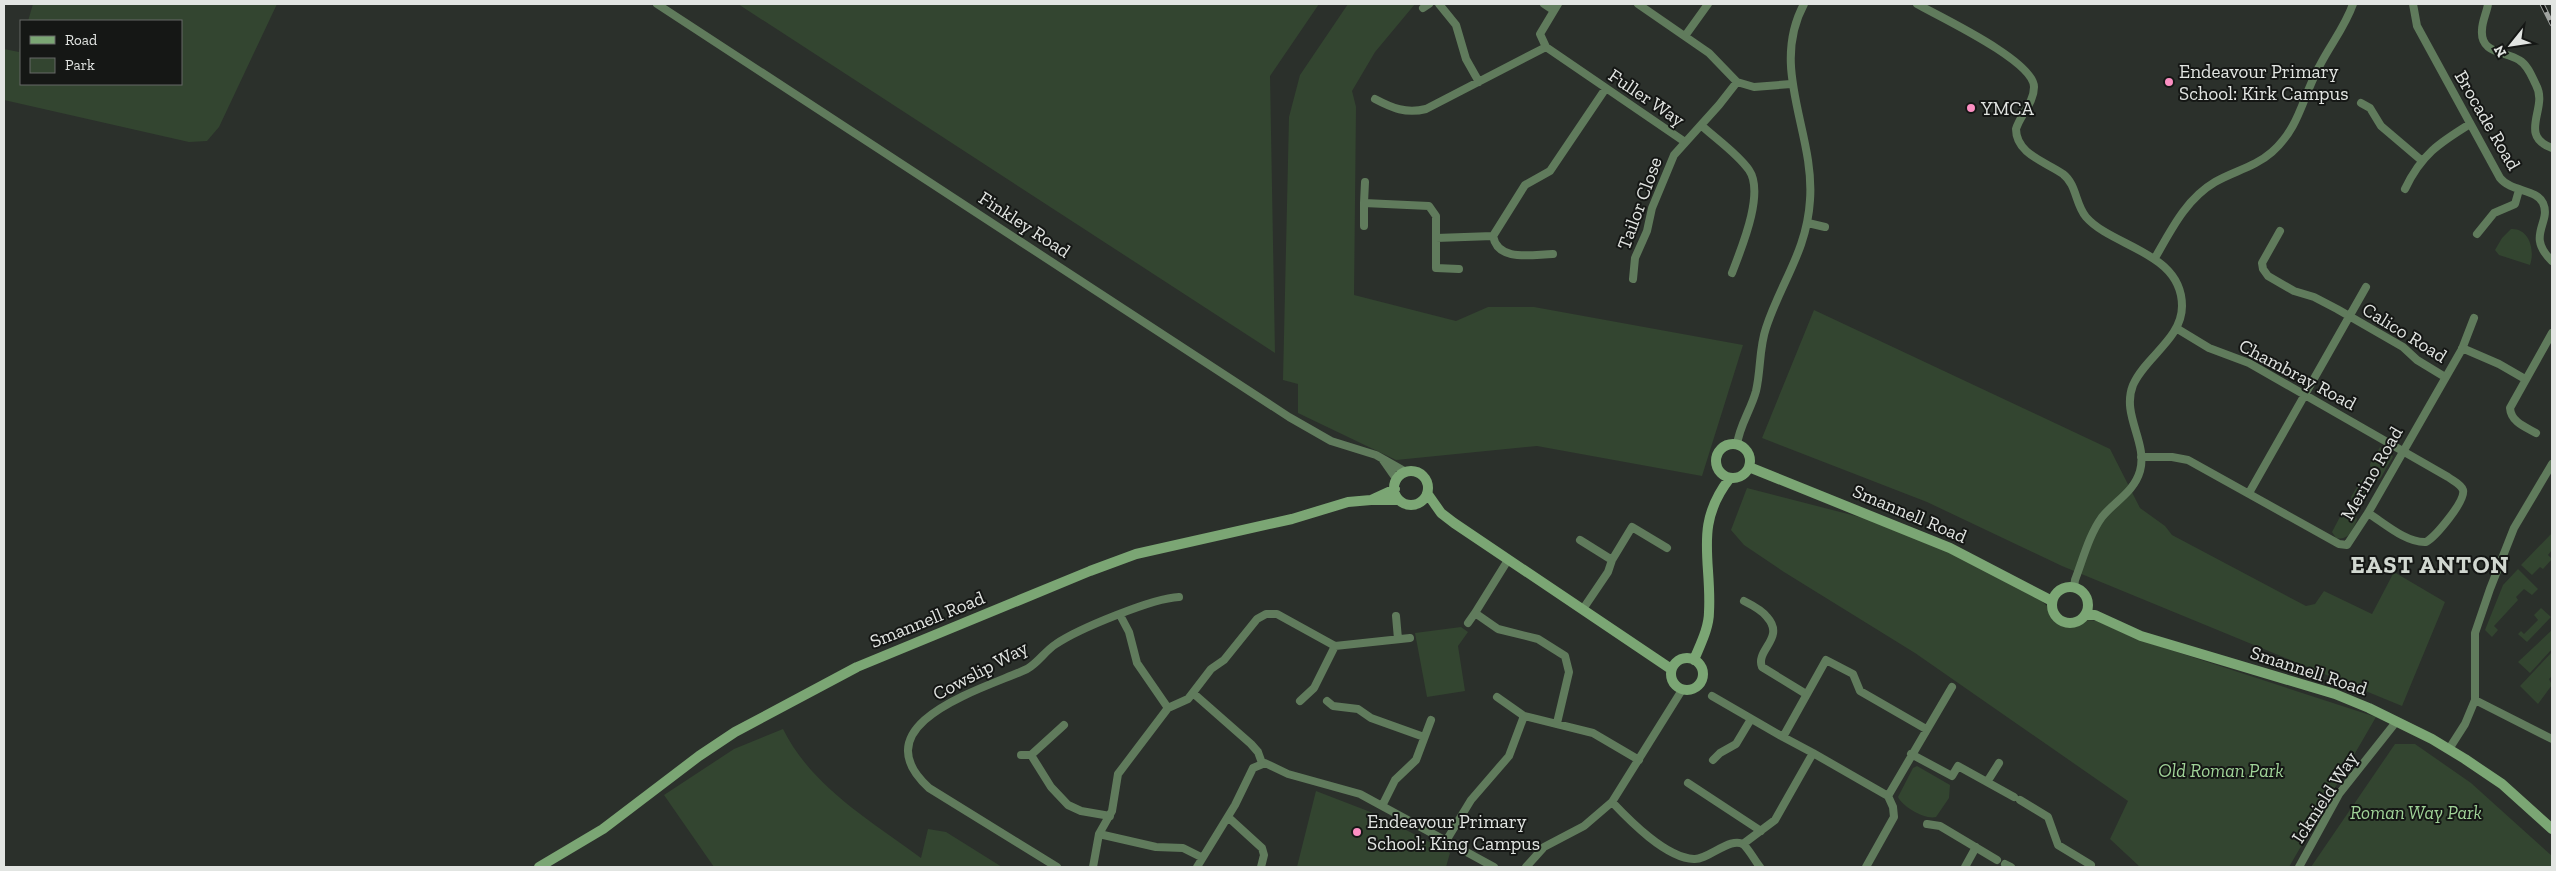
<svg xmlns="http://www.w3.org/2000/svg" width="2556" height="871" viewBox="0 0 2556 871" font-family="'Zilla Slab',serif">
	<rect width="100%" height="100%" fill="#2b302b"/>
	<path fill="#334530" d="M 33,4 L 277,4 L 219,127 L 207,141 L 189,142 L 4,100 L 4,49 L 19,52 L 21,43 L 21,84 L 181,84 L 181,21 L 28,21 Z
		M 738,4 L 1319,4 L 1270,76 L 1275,353 Z
		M 1348,4 L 1415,4 L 1375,52 L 1352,91 L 1356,107 L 1354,295 L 1456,321 L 1488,307 L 1534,307 L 1743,345 L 1702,476 L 1537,446 L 1396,460 L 1298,413 L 1298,384 L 1283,380 L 1289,117 L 1300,75 Z
		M 2511,229 C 2530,228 2535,251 2530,265 L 2499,255 L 2495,250 L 2502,238 Z
		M 1814,310 L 2110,449 L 2140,508 L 2165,526 L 2172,535 L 2306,606 L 2315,604 L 2324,591 L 2372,614 L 2394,572 L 2445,602 L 2402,706 L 2062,566 L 1927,502 L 1762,438 Z
		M 2380,447 L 2389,452 L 2390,450 L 2393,457 L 2380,479 L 2373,482 L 2366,492 L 2367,499 L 2362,501 L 2355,512 L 2357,520 C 2352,530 2349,541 2336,538 L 2332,532 L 2342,513 L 2348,512 L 2352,503 L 2351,497 L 2361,480 L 2367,478 L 2371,470 L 2370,464 Z
		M 1747,488 L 1879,522 L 1953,550 L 2034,594 L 2062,620 L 2070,623 L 2086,620 L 2097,621 L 2137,639 L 2376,717 L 2289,867 L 2140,867 L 2110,839 L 2128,801 L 1915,653 L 1784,572 L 1744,545 L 1731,530 Z
		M 2552,533 L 2552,550 L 2548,555 L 2552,559 L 2543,569 L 2540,567 L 2532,575 L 2521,565 Z
		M 2518,569 L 2538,589 L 2532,595 L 2524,589 L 2516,597 L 2518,600 L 2494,626 L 2498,630 L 2492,637 L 2485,630 L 2503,585 Z
		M 2541,608 L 2551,617 L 2527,642 L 2518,634 L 2521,631 L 2524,634 L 2538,620 L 2534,615 Z
		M 1461,627 L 1468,632 L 1458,646 L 1465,691 L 1427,697 L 1415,633 Z
		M 2552,630 L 2552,649 L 2530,673 L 2518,662 Z
		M 2552,652 L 2552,676 L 2549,679 L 2552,685 L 2538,704 L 2520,686 Z
		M 783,729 C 811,786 871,821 921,858 L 928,829 L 946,832 L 1002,867 L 714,867 L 664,795 L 734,749 Z
		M 2395,744 L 2415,744 L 2471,783 L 2552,856 L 2552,867 L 2311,867 Z
		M 1917,766 L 1950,785 L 1949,798 L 1936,817 C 1925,820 1903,807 1898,797 L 1913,768 Z
		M 1316,791 L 1373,813 L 1445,850 L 1450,853 L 1446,867 L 1297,867 Z"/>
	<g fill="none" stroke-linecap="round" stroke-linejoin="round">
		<path stroke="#607b5c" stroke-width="8" d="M 657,4 L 1289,417 L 1331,441 L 1376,455 L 1406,472
			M 1439,4 L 1456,25 L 1466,59 L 1479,82
			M 1544,4 L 1553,10
			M 1558,4 L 1540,34 L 1546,47 L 1685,142
			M 1638,4 L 1709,53 L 1737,82 L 1754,87 L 1791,84
			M 1917,4 C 1940,17 2034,61 2034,87 C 2034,103 2020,115 2016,129 C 2016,154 2046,162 2063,174 C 2077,185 2075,204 2086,217 C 2112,247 2182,252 2182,306 C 2182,339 2145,357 2133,385 C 2121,415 2148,442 2140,471 C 2134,492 2115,501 2102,517 C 2089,535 2083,559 2075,580 L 2074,587
			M 2413,4 L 2417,26 L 2500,178 C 2511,192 2537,189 2543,203 C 2552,223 2525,235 2552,261
			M 2488,4 C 2487,12 2482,21 2482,30 C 2480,54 2505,51 2519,60 C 2528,65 2532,77 2536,85 C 2549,108 2517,135 2552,148
			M 1423,8 L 1429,4
			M 1685,36 L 1708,4
			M 1375,99 C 1392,108 1406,114 1426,109 L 1546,47
			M 2361,103 L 2370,108 L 2381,126 L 2421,160
			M 1701,125 C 1716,139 1737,153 1749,170 C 1765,193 1741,249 1732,273
			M 2405,189 C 2421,155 2439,143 2470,124
			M 1364,203 L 1365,182
			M 1808,223 L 1825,227
			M 1364,226 L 1364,203 L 1429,206 L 1436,216 L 1436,268 L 1459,269
			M 2280,231 L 2262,263 L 2263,269 L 2268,276 L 2294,291 L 2314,297 L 2337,309 L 2403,347 L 2417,360 L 2445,377
			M 2477,234 L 2494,213 L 2515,204 L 2519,190
			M 1493,236 L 1525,185 L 1550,171 L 1606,88
			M 1436,238 L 1493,236 C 1498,263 1534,254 1553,254
			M 2155,258 C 2171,230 2186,199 2215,182 C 2234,171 2255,167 2272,152 C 2300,127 2302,98 2319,67 C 2330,45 2345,27 2353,4
			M 1633,279 L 1635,258 L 1647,231 L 1652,208 L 1674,155 L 1719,105 L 1737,82
			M 2176,328 L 2209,348 L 2249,363 L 2448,477 C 2453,481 2461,484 2463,490 C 2466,501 2435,537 2426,542 C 2406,543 2384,523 2368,513
			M 2462,348 L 2499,364 L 2525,379
			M 2536,433 C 2525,427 2511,422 2510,408 L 2552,333
			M 1737,445 C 1739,426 1751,410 1756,391 C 1761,370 1759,348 1766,328 C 1781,282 1807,251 1810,200 C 1815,132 1769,69 1804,4
			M 2141,457 L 2172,457 L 2188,460 L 2339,544 L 2347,545 L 2368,513 L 2462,349 L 2474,318
			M 1383,460 L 1397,480
			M 2249,493 L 2366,287
			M 1580,540 L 1612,560
			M 1508,560 L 1475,613 L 1498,629 L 1538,639 L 1565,656 L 1569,672 L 1557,723
			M 1744,601 C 1752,605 1762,610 1767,617 C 1786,638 1755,650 1762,667 L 1806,694
			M 1583,609 L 1608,572 L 1612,560 L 1632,527 L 1667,548
			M 1396,616 L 1398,639
			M 1468,623 L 1475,613
			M 1193,693 L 1251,744 L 1258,752 L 1262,763
			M 1712,696 L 1783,737
			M 1497,697 L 1524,716
			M 2475,700 L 2552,739
			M 1300,701 L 1314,688 L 1335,646
			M 1327,701 L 1333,706 L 1358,709 L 1371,718 L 1424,737
			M 1168,708 L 1188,699 L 1211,669 L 1224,660 L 1257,619 L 1266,614 L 1277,614 L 1335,646 L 1410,638
			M 2449,749 L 2465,724 L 2475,700 L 2475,633 L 2490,589 L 2514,528 L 2552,464
			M 1813,753 L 1888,796
			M 1911,754 L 1952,776 L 1958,766 L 2014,797
			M 1021,755 L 1031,755 L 1051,787 L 1068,805 L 1081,811 L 1110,816
			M 1031,755 L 1064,725
			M 1713,760 L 1720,753 L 1736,744 L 1751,719
			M 1987,782 L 1999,763
			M 1688,783 L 1761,831
			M 1888,796 L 1952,687
			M 2020,800 L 2048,817 L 2058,845 L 2091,865 L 2090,867
			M 1612,802 C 1630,821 1666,858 1694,859 C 1708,860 1732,835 1744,845 C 1750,851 1755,861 1760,867
			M 1382,806 L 1395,780 L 1416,760 L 1431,720
			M 1228,817 L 1262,848 L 1264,855 L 1261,867
			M 1927,824 L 1940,826 L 1997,860
			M 1099,834 L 1156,847 L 1183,848 L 1201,857
			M 1446,841 L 1471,800 L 1509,756 L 1524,716 L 1593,733 L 1639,760
			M 1743,844 L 1775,820 L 1813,753 L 1783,737 L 1826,660 L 1853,674 L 1860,691 L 1926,729
			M 2005,864 L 2011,867
			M 1057,867 L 929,788 C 858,723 986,688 1027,669 C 1038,663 1045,651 1056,644 C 1078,629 1153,598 1179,597
			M 1093,867 L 1099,834 L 1112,811 L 1118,774 L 1168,708 L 1137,663 L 1129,632 L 1120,615
			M 1197,867 L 1235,805 L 1253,768 L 1265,763 L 1288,774 L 1360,794 L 1494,867
			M 1526,867 L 1544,847 L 1584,826 L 1612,802 L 1682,690
			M 1866,867 L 1894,817 L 1893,807 L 1888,796
			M 1965,867 L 1976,847
			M 2299,867 L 2339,794 L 2396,722"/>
		<path stroke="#7ba674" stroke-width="10" d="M1716 461a17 17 0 1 1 34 0a17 17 0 1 1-34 0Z
			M 1749,467 L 1950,548 L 2052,601
			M1394 488a17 17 0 1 1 34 0a17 17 0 1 1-34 0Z
			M 1427,493 L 1441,513 L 1454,523 L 1671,669
			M 1372,500 L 1399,500
			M2052 605a18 18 0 1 1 36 0a18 18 0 1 1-36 0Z
			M 2086,615 L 2095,615 L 2141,636 L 2335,694 L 2369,708 L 2432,739 L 2465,759 L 2502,784 L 2552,829
			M1671 674a16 16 0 1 1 32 0a16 16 0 1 1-32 0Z
			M 1694,660 C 1700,645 1709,628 1709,612 C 1712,560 1693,525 1730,478
			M 539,867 L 603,829 L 699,756 L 735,732 L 857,667 L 1090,571 L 1136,554 L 1292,519 L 1348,502 L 1371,500 L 1395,489"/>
		<defs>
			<path id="rail" d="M 2542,4 L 2552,24"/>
		</defs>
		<use href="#rail" stroke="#a1a4a1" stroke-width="5"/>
		<use href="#rail" stroke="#151715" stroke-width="3" stroke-dasharray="9" stroke-linecap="butt"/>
	</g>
	<g fill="#fc8fc2" stroke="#151715" stroke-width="2">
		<circle cx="2169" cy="82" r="5"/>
		<circle cx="1971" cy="108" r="5"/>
		<circle cx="1357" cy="832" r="5"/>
	</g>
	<g text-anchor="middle" stroke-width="4" stroke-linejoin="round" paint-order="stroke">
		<g font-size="19" fill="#e2e5e2" stroke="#151715" text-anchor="start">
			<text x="2179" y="78">Endeavour Primary<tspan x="2179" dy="22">School: Kirk Campus</tspan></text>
			<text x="1981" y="115">YMCA</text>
			<text x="1367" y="828">Endeavour Primary<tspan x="1367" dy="22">School: King Campus</tspan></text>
		</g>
		<g font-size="19" fill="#e2e5e2" stroke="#151715">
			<text transform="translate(1647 97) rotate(34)" y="7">Fuller Way</text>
			<text transform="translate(2488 120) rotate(60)" y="7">Brocade Road</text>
			<text transform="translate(1639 203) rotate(-70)" y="7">Tailor Close</text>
			<text transform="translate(1025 224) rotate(33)" y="7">Finkley Road</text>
			<text transform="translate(2405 332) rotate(32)" y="7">Calico Road</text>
			<text transform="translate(2298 374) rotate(28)" y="7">Chambray Road</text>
			<text transform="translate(2371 473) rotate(-60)" y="7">Merino Road</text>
			<text transform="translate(1910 513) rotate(23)" y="7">Smannell Road</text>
			<text transform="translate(927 619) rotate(-22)" y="7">Smannell Road</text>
			<text transform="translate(980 670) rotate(-28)" y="7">Cowslip Way</text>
			<text transform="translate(2309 670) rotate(18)" y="7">Smannell Road</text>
			<text transform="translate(2324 797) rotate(-57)" y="7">Icknield Way</text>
		</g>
		<g font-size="19" font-style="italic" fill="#a0d398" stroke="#151715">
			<text x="2221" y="777">Old Roman Park</text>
			<text x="2416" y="819">Roman Way Park</text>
		</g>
		<g font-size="24" font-weight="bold" letter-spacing="1" fill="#d1d7d0" stroke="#151715">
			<text x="2430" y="573">EAST ANTON</text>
		</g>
	</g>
	<rect width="2556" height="871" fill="none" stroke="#e2e5e2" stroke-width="10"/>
	<rect x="20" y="20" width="162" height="65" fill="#151715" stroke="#676967"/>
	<rect x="30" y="36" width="25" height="8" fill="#7ba674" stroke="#676967"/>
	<text x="65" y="45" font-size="15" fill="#e2e5e2">Road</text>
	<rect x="30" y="58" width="25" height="15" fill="#334530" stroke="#676967"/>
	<text x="65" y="70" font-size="15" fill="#e2e5e2">Park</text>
	<g transform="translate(2511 45) rotate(240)" stroke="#151715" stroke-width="4" paint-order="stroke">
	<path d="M0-4L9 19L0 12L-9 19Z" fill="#e2e5e2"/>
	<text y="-8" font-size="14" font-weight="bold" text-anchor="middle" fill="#e2e5e2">N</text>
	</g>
</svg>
